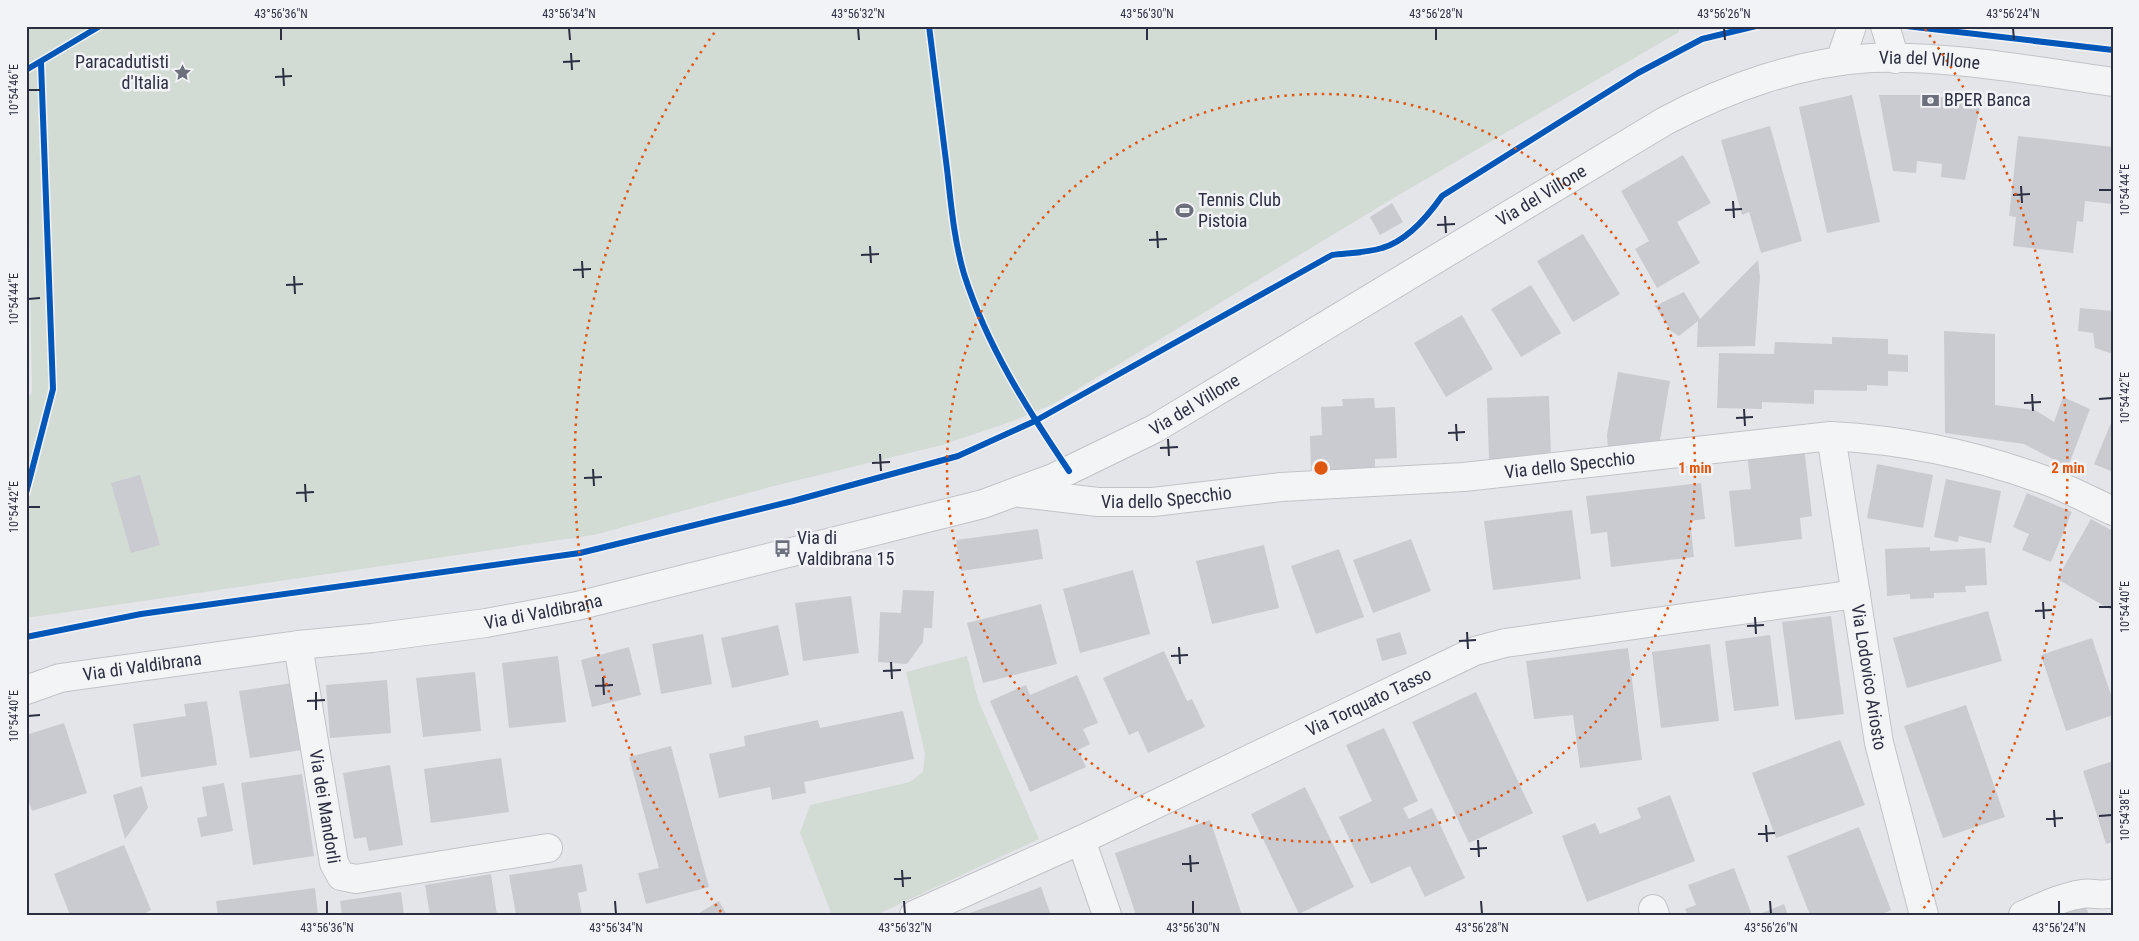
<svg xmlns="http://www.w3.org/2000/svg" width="2139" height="941" viewBox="0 0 2139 941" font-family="'Roboto Condensed',sans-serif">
	<rect width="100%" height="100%" fill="#e4e5e9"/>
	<path fill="#d3dbd5" d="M 26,26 L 1679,26 L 1679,32 L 1397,196 L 1053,404 L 1013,421 L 942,445 L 770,487 L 594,535 L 26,618 L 26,400 L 32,392 Z
		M 967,656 L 978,700 L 1039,839 L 876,915 L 832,915 L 800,833 L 810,805 L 910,782 L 923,772 L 925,754 L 906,672 Z"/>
	<path fill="#cacbd0" d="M 1852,95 L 1880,222 L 1827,233 L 1799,107 Z
		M 1879,95 L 1925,95 L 1981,102 L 1965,180 L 1941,177 L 1942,164 L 1917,161 L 1916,173 L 1893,171 Z
		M 1770,126 L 1802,241 L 1761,253 L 1749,212 L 1742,215 L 1721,140 Z
		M 2018,136 L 2113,147 L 2113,204 L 2085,201 L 2083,222 L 2077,221 L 2073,253 L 2013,246 L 2016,217 L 2009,216 Z
		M 1683,155 L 1711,203 L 1677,222 L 1700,263 L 1657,288 L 1635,249 L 1649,241 L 1621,191 Z
		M 1392,203 L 1403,222 L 1380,235 L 1370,217 Z
		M 1583,234 L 1620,294 L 1573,322 L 1537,261 Z
		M 1758,260 L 1760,277 L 1755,346 L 1697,347 L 1698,321 L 1679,336 L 1671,331 L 1655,306 L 1684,292 L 1700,319 Z
		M 1531,285 L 1561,333 L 1521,357 L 1491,309 Z
		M 2080,308 L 2113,311 L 2113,354 L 2095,348 L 2093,333 L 2078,331 Z
		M 1462,315 L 1493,369 L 1446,397 L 1414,343 Z
		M 1944,331 L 1995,334 L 1995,405 L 2035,410 L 2054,422 L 2063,397 L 2090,409 L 2068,467 L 2024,444 L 1945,433 Z
		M 1832,337 L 1888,339 L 1888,354 L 1908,355 L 1908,372 L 1888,371 L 1888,386 L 1867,385 L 1867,391 L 1814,390 L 1814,404 L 1762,402 L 1762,409 L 1717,408 L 1719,353 L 1774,354 L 1775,342 L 1832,344 Z
		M 1618,372 L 1670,381 L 1659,446 L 1608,451 L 1607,435 Z
		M 1549,396 L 1551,456 L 1517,457 L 1517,460 L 1489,461 L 1487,398 Z
		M 1374,398 L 1375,408 L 1395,407 L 1397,458 L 1375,459 L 1375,469 L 1311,472 L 1310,436 L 1322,435 L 1321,407 L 1343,406 L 1342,399 Z
		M 2113,418 L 2113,472 L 2094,464 Z
		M 1804,446 L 1812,516 L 1800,518 L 1802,539 L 1735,547 L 1729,491 L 1751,489 L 1747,453 Z
		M 1877,464 L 1933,475 L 1923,528 L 1867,518 Z
		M 140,475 L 160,545 L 131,553 L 111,483 Z
		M 1946,479 L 2001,491 L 1991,543 L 1959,536 L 1958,542 L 1934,537 Z
		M 1701,483 L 1705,519 L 1690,521 L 1694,557 L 1611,567 L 1607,532 L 1591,534 L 1586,496 Z
		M 2027,493 L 2072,512 L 2051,562 L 2022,550 L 2029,534 L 2013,527 Z
		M 1572,510 L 1581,579 L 1493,590 L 1484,521 Z
		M 2091,519 L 2113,531 L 2113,611 L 2057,579 Z
		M 1038,529 L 1043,559 L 961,571 L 956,540 Z
		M 1411,539 L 1431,591 L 1373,613 L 1353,560 Z
		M 1264,545 L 1279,608 L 1212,624 L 1196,561 Z
		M 1930,547 L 1930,551 L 1985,548 L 1987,585 L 1965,586 L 1966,592 L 1934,593 L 1934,598 L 1910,599 L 1910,594 L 1887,596 L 1885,549 Z
		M 1339,549 L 1364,617 L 1316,634 L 1291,566 Z
		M 1133,570 L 1150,634 L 1080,653 L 1063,589 Z
		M 903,590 L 934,591 L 932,628 L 924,628 L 923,642 L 907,664 L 878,662 L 880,612 L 901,613 Z
		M 851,596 L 859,653 L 803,661 L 795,603 Z
		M 1041,604 L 1057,664 L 983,683 L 967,623 Z
		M 1988,611 L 2002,661 L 1907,688 L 1893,638 Z
		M 1831,616 L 1844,714 L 1795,720 L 1782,622 Z
		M 778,625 L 789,675 L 732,688 L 721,638 Z
		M 1400,632 L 1407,654 L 1382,661 L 1376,639 Z
		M 703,634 L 712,684 L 661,694 L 652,644 Z
		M 1770,635 L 1779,706 L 1734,711 L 1725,641 Z
		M 2092,638 L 2113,701 L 2113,715 L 2066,731 L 2041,655 Z
		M 1710,644 L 1719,721 L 1661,728 L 1652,652 Z
		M 629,647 L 641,695 L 592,707 L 581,660 Z
		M 1628,648 L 1642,760 L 1580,768 L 1573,715 L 1534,719 L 1526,661 Z
		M 1164,651 L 1187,701 L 1192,699 L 1205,727 L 1148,753 L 1138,731 L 1129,735 L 1103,678 Z
		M 558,656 L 566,722 L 509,728 L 502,663 Z
		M 475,672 L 481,731 L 423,737 L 416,678 Z
		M 1077,675 L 1098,723 L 1083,729 L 1090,744 L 1078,750 L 1086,767 L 1030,792 L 990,701 L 1026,685 L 1030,695 Z
		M 387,680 L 391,733 L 330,738 L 326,685 Z
		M 292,683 L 302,750 L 250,758 L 239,691 Z
		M 1476,692 L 1533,813 L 1469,843 L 1412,722 Z
		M 207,701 L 217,765 L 141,777 L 133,724 L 186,716 L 184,704 Z
		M 1966,705 L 2005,817 L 1943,838 L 1904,726 Z
		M 903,711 L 914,759 L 804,782 L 806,793 L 772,800 L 770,787 L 719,798 L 709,754 L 745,746 L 744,736 L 818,720 L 820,728 Z
		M 64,723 L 87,793 L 32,811 L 26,793 L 26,735 Z
		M 1384,728 L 1418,801 L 1403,808 L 1409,819 L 1432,808 L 1465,878 L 1425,897 L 1410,866 L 1371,884 L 1339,817 L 1372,801 L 1346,745 Z
		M 1840,740 L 1865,805 L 1776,838 L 1752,773 Z
		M 671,746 L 709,887 L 646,904 L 638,873 L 659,868 L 629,757 Z
		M 501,758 L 509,812 L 431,823 L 424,769 Z
		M 2113,761 L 2113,842 L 2106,844 L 2083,771 Z
		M 390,765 L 403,845 L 369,851 L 366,837 L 354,839 L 343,773 Z
		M 302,774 L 314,856 L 253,865 L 241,783 Z
		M 224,783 L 233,831 L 201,837 L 197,818 L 207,816 L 202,787 Z
		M 142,786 L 148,808 L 125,839 L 113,795 Z
		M 1305,787 L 1354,887 L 1299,914 L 1251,814 Z
		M 1670,795 L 1695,861 L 1587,902 L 1562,836 L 1595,823 L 1600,834 L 1641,818 L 1637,808 Z
		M 1210,820 L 1242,915 L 1136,915 L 1115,853 Z
		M 1859,827 L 1891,910 L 1881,915 L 1810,915 L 1787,856 Z
		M 124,845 L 151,910 L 141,915 L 70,915 L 54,874 Z
		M 582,864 L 587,891 L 578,893 L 582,915 L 516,915 L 509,875 Z
		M 1734,868 L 1752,915 L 1688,915 L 1685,909 L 1696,905 L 1688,885 Z
		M 491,874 L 497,915 L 430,915 L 425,885 Z
		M 1041,887 L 1051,915 L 971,915 L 970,913 Z
		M 315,888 L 318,915 L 218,915 L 216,901 Z
		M 401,892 L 404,915 L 342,915 L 340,901 Z
		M 719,901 L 727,915 L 696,915 Z
		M 1784,904 L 1788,915 L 1757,915 Z
		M 2085,905 L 2089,915 L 2059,915 Z"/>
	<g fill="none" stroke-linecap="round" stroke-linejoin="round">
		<defs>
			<g id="minor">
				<path d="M 1885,26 L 1895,59"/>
				<path d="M 1840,61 L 1852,26"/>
				<path id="s1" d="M 1831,436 L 1879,743 L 1924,915"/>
				<path id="s2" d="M 1021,493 L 1098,502 L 1153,502 L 1281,487 L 1464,477 L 1831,436 C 1905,440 1977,455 2047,481 C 2069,489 2091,501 2113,511"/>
				<path id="s3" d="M 298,645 L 334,863 L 341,876 L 356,879 L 548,848"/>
				<path id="s4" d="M 26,690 L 60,678 L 298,645 L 372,638 L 486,623 L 577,606 L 983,504 L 1053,478 L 1154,429 L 1665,121 C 1727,88 1800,62 1871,58 C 1951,55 2033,71 2113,82"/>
				<path d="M 1081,840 L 1107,915"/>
				<path d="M 1653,909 L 1655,915"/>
				<path id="s5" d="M 914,915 L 1081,840 L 1475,651 L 1505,643 L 1856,594"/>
				<path d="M 2023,915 C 2042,907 2061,897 2082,894 C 2093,892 2102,897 2113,893"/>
			</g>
		</defs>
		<use href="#minor" stroke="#c2c3c7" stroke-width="30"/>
		<use href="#minor" stroke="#f3f4f6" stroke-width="28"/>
		<defs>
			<path id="cycleway" d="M 929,26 C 935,74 941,122 947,169 C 951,204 954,240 964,274 C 987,346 1027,409 1069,471
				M 1906,26 L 2113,50
				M 26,70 L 100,26
				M 26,493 L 53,389 L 41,63
				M 26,637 L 141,614 L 580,553 L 793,501 L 958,456 L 1035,421 L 1332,255 C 1348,253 1366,253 1382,248 C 1407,241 1428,216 1442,196 L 1638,73 L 1702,39 L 1756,26"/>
		</defs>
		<use href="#cycleway" stroke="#f2f3f7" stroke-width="9"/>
		<use href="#cycleway" stroke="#0057b8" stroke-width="6"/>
	</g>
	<path fill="none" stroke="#2c2f41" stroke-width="2" d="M 281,28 L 281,40M 569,28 L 570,40M 858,28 L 859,40M 1147,28 L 1147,40M 1436,28 L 1436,40M 1724,28 L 1725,40M 2013,28 L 2014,40M 571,53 L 572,70M 563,62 L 580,61M 283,68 L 284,86M 275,77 L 292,76M 28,90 L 40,90M 2021,186 L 2022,203M 2099,190 L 2112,190M 2013,195 L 2030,194M 1733,201 L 1734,218M 1725,210 L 1742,209M 1445,216 L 1446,233M 1437,225 L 1455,224M 1157,231 L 1158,248M 1149,240 L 1167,239M 870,246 L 871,263M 861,255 L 879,254M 582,261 L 583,278M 573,270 L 591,269M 294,276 L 295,294M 286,285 L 303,284M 28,299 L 40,298M 2032,394 L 2033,411M 2099,399 L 2112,398M 2024,403 L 2041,402M 1744,409 L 1745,426M 1736,418 L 1753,417M 1456,424 L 1457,441M 1448,433 L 1465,432M 1168,439 L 1169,456M 1160,448 L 1178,447M 880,454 L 881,471M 872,463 L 890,462M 593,469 L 594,486M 584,478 L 602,477M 305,484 L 306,502M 296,493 L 314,492M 28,507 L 40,507M 2043,602 L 2044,619M 2099,607 L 2112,607M 2035,611 L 2052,610M 1755,617 L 1756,634M 1747,626 L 1764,625M 1467,632 L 1468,649M 1459,641 L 1476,640M 1179,647 L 1180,664M 1171,656 L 1188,655M 891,662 L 892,679M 883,671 L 901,670M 603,677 L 604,695M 595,686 L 613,685M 316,692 L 316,710M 307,701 L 325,700M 28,716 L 40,715M 2054,810 L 2055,827M 2099,816 L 2112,815M 2046,819 L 2063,818M 1766,825 L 1767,842M 1758,834 L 1775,833M 1478,840 L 1479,857M 1470,849 L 1487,848M 1190,855 L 1191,872M 1182,864 L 1199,863M 902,870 L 903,887M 894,879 L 911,878M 327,901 L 327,914M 615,901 L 616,914M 904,901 L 905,914M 1193,901 L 1193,914M 1481,901 L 1482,914M 1770,901 L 1771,914M 2059,901 L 2059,914"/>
	<g fill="none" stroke="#df570f" stroke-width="2.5" stroke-dasharray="2.5 5">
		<circle cx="1321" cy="468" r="374"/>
		<path d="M721 912A747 747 0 0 1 717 29M1925 29A747 747 0 0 1 1921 912"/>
	</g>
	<defs>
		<symbol id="sight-bare" viewBox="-9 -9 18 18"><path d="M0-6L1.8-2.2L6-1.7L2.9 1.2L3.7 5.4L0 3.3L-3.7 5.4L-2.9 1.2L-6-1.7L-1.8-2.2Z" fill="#6c6f7c" stroke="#f2f3f7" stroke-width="2.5" paint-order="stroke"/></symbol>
		<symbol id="bank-bare" viewBox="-9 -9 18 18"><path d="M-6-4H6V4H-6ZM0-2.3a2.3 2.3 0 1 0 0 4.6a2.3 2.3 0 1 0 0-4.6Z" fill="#6c6f7c" stroke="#f2f3f7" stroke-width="2.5" paint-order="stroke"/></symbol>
		<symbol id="stadium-bare" viewBox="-9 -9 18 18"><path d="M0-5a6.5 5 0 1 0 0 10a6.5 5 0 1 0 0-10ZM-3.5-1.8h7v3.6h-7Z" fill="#6c6f7c" stroke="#f2f3f7" stroke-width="2.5" paint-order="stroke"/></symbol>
		<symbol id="bus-bare" viewBox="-9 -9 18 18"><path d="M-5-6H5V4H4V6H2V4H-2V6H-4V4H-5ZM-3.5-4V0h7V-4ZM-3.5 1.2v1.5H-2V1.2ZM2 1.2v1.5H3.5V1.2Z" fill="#6c6f7c" stroke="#f2f3f7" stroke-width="2.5" paint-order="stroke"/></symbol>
	</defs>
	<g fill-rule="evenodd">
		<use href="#sight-bare" x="170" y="60" width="25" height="25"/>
		<use href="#bank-bare" x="1918" y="88" width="25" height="25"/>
		<use href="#stadium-bare" x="1172" y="198" width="25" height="25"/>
		<use href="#bus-bare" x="770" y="536" width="25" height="25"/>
	</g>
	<g text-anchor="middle" stroke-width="5" stroke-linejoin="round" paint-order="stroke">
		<g font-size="18" fill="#2c2f41" stroke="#f2f3f7" text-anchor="start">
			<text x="169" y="68" text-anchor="end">Paracadutisti<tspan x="169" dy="21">d'Italia</tspan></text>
			<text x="1944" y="106">BPER Banca</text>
			<text x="1198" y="206">Tennis Club<tspan x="1198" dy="21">Pistoia</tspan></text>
			<text x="797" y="544">Via di<tspan x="797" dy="21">Valdibrana 15</tspan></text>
		</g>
		<g font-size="18" fill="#2c2f41" stroke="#f2f3f7">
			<text dy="6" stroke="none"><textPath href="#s4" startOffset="2036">Via del Villone</textPath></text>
			<text dy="6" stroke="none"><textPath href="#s4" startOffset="1616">Via del Villone</textPath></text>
			<text dy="6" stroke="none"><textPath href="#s4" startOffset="1211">Via del Villone</textPath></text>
			<text dy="6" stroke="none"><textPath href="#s2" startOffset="551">Via dello Specchio</textPath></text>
			<text dy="6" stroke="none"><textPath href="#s2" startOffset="146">Via dello Specchio</textPath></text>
			<text dy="6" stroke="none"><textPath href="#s4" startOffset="524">Via di Valdibrana</textPath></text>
			<text dy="6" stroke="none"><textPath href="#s4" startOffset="119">Via di Valdibrana</textPath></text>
			<text dy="6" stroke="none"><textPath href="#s1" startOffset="244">Via Lodovico Ariosto</textPath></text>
			<text dy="6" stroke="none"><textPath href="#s5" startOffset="502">Via Torquato Tasso</textPath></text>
			<text dy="6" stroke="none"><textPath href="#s3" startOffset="164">Via dei Mandorli</textPath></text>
		</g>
	</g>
	<circle cx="1321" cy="468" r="8" fill="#df570f" stroke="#f2f3f7" stroke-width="2.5"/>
	<g font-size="15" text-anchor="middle" font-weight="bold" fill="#df570f" stroke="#f2f3f7" stroke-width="5" stroke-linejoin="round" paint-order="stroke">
		<text x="1695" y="473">1 min</text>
		<text x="2068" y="473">2 min</text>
	</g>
	<rect width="2139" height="941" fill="none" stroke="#f2f3f7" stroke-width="55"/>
	<rect x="28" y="28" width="2084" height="886" fill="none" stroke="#2c2f41" stroke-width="2"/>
	<g font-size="12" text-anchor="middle" fill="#2c2f41">
		<text x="281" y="18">43°56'36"N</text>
		<text x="569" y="18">43°56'34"N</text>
		<text x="858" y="18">43°56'32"N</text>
		<text x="1147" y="18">43°56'30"N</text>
		<text x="1436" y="18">43°56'28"N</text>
		<text x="1724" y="18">43°56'26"N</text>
		<text x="2013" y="18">43°56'24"N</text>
		<text transform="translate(14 90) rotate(-90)" y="4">10°54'46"E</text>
		<text transform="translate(2125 190) rotate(-90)" y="4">10°54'44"E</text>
		<text transform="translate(14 299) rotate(-90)" y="4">10°54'44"E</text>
		<text transform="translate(2125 398) rotate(-90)" y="4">10°54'42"E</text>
		<text transform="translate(14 507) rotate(-90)" y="4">10°54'42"E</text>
		<text transform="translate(2125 607) rotate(-90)" y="4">10°54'40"E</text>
		<text transform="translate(14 716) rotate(-90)" y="4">10°54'40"E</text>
		<text transform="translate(2125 815) rotate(-90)" y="4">10°54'38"E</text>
		<text x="327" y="932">43°56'36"N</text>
		<text x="616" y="932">43°56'34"N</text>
		<text x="905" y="932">43°56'32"N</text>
		<text x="1193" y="932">43°56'30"N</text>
		<text x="1482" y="932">43°56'28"N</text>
		<text x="1771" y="932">43°56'26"N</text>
		<text x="2059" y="932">43°56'24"N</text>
	</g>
</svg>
